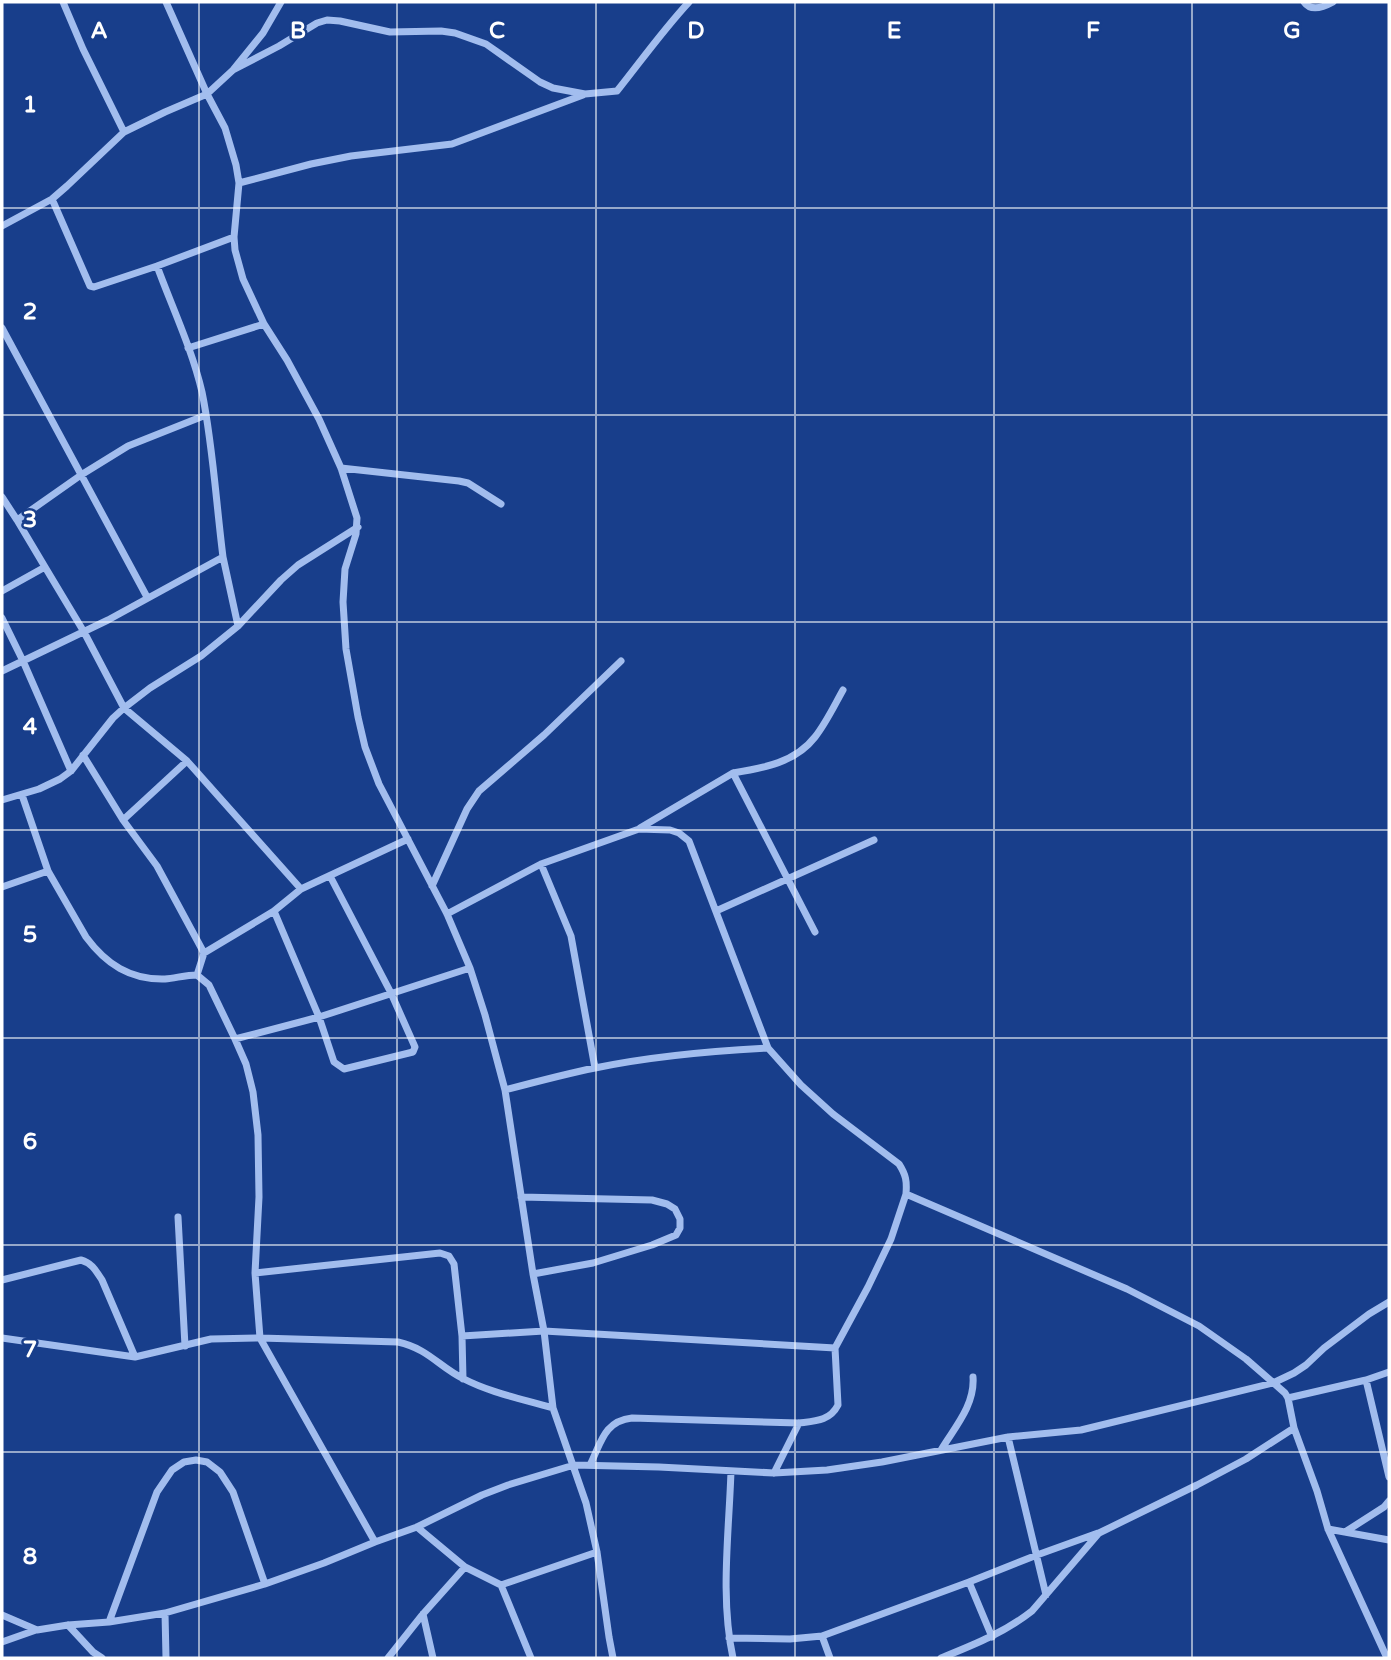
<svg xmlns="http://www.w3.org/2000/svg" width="1391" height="1660" viewBox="0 0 1391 1660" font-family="'Varela Round',sans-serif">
	<rect width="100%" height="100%" fill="#183e8b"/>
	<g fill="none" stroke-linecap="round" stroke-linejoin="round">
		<path stroke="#a2bdee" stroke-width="7" d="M 63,2 L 83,49 L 124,132
			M 166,2 L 207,94 L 225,128 L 236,165 L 239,183 L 234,237 L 235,250 L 243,279 L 264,324 L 287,360 L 319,419 L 341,468 L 357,518 L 356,534 L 345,569 L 343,602 L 346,649 L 358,717 L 365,747 L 379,784 L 447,914 L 470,968 L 485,1015 L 505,1090 L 533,1274 L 544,1331 L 553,1408 L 586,1503 L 597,1552 L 609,1637 L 613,1658
			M 1304,2 C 1311,12 1324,7 1333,2
			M 233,70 L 279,46 L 317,23 L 327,20 L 340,21 L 390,32 L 441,31 L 455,33 L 486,44 L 540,82 L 553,88 L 585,94 L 617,91 C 641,61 663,30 689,2
			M 239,183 L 311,164 L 351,156 L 452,144 L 583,95
			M 52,199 L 90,286 L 94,287 L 157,266 C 172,307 192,349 202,392 C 213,446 216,502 223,557
			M 2,226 L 52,199 L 67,186 L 124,132 L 165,112 L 207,94 L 233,70 L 263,33 L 281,2
			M 157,266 L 234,237
			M 2,328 L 147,597
			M 188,348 L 264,324
			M 341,468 L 459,481 L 468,483 L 501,504
			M 2,497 L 17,520 L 45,567
			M 17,520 L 81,475 L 128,446 L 206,415
			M 2,591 L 45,567 L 84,632 L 124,708 L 187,761
			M 2,618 L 23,661 L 71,771
			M 2,671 L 108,620 L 223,557 L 238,626 L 281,580 L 298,565 L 358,527
			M 83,755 L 123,820 L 157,866 L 204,953 L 197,975
			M 733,773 C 763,768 795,763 815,737 C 826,723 834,706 843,690
			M 22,795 L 48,871
			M 2,800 L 39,789 L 60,779 L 71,771 L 113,718 L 124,708 L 150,688 L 201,656 L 238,626
			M 123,820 L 187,761 L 301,889
			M 640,828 L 733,773 L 815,932
			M 541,864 L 571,936 L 595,1068
			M 432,886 L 467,809 L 479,791 L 544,735 L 621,661
			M 2,887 L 48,871 L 86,937 C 106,964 130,980 165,979 C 176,978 186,975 197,975 L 209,985 L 235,1039 L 246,1064 L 253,1092 L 258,1135 L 259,1197 L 255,1273 L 260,1338 L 375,1542
			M 274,911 L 319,1017 L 334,1062 L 344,1069 L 413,1052 L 415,1047 L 391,993 L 330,876
			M 716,911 L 874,840
			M 447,914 L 541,864 L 639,829 L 670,830 L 679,833 L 689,841 L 768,1048 L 801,1085 L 833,1114 L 899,1164 C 906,1175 907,1181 906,1194 L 1127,1289 L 1199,1326 L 1246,1359 L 1285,1393 L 1288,1398 L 1294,1428 L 1317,1491 L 1328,1529 L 1387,1658
			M 204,953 L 274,911 L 301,889 L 408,839
			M 235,1039 L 319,1017 L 470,968
			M 505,1090 C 535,1082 565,1074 595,1068 C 652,1056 710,1051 768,1048
			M 521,1197 L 652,1200 L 667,1204 L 675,1209 L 680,1219 L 680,1228 L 676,1235 L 652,1245 L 593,1263 L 533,1274
			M 178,1217 L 185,1346
			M 255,1273 L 440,1253 L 449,1256 L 454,1264 L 462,1336 L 463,1379
			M 2,1280 L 81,1260 C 92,1263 96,1271 102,1280 L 135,1357 L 211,1339 L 260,1338 L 398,1342 C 429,1349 439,1367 464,1379 C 491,1393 523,1399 553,1408
			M 462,1336 L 544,1331 L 835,1348
			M 2,1338 L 135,1357
			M 1366,1380 L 1389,1477
			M 1288,1398 L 1366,1380 L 1389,1372
			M 1008,1437 L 1046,1595
			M 941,1450 C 955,1427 975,1405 973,1377
			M 590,1465 C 601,1443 604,1421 632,1418 L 799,1423 C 815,1421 830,1421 838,1405 L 835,1348 L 868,1287 L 891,1239 L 906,1194
			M 731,1471 C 729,1533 720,1597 733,1658
			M 774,1473 L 799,1423
			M 417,1527 L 465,1567
			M 1328,1529 L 1389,1540
			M 1345,1532 L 1384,1507 L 1389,1501
			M 969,1582 L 992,1637
			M 501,1585 L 531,1658
			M 165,1613 L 166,1658
			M 423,1614 L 433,1658
			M 2,1615 L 37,1630 L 68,1625 L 109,1622 L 165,1613 L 265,1584 L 324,1563 L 375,1542 L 417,1527 L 482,1495 L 508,1485 L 574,1465 L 659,1467 L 774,1473 L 827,1470 L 882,1462 L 1008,1437 L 1081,1430 L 1273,1383 L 1294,1373 L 1306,1365 L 1324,1348 L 1369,1314 L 1389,1302
			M 109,1622 L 157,1492 L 172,1470 L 184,1462 L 196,1460 L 207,1462 L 220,1472 L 233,1492 L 265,1584
			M 68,1625 L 93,1652 L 102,1658
			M 729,1638 L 790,1639 L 822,1636
			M 2,1642 L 36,1630
			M 388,1658 L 423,1614 L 465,1567 L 501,1585 L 597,1552
			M 830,1658 L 822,1636 L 969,1582 L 1037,1555 L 1098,1533
			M 941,1658 C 973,1645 1004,1633 1032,1611 L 1099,1533 L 1197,1485 L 1246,1459 L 1294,1428"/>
	</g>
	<path fill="none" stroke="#fff" stroke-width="2" stroke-opacity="0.55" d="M 199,2 L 199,1658M 397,2 L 397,1658M 596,2 L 596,1658M 795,2 L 795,1658M 994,2 L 994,1658M 1192,2 L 1192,1658M 2,208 L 1389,208M 2,415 L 1389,415M 2,622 L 1389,622M 2,830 L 1389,830M 2,1038 L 1389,1038M 2,1245 L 1389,1245M 2,1452 L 1389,1452"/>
	<g font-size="23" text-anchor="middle" font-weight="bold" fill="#fff" stroke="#183e8b" stroke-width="5" stroke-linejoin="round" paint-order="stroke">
		<text x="99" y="38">A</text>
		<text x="298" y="38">B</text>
		<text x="497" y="38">C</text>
		<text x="696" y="38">D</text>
		<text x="894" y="38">E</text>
		<text x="1093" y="38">F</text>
		<text x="1292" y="38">G</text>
		<text x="30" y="112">1</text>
		<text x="30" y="319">2</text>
		<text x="30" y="527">3</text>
		<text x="30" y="734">4</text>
		<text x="30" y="942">5</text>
		<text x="30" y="1149">6</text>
		<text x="30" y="1357">7</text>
		<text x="30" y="1564">8</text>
	</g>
	<rect width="1391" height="1660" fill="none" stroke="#ffffff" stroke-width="7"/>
</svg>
